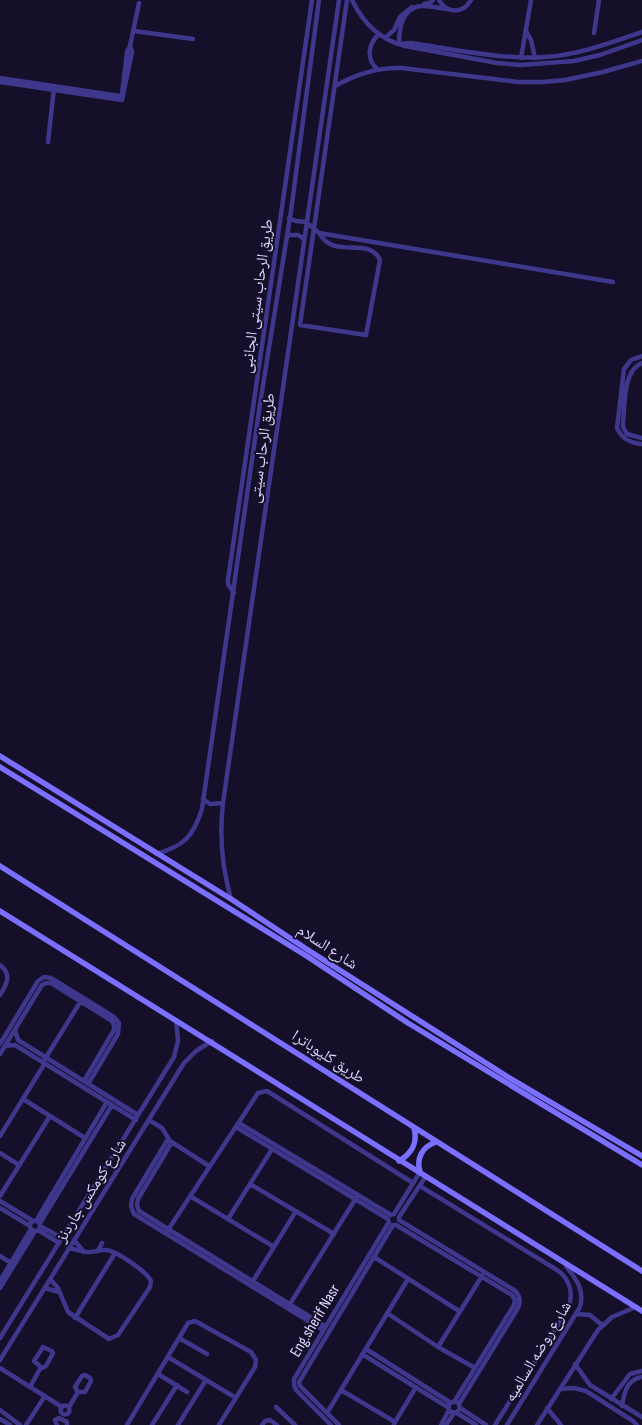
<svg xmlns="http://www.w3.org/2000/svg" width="642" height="1425" viewBox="0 0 642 1425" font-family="'Sofia Sans Condensed','Noto Naskh Arabic',sans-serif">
	<rect width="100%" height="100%" fill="#150f2a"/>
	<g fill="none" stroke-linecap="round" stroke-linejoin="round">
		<path stroke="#3f378c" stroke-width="4.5" d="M 352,0 C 363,23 381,40 405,46 L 497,63 L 521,65 L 574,61 L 600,55 L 642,40
			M 439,0 C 447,14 463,14 471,0
			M 424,4 L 430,3 L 433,0
			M 447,9 C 438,8 424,4 416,7 C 401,12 399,32 399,44 L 411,43 C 452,49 504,60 545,57 C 578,55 610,43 642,32
			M 134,31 L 193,39
			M 526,31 L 531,40 L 535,58
			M 594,33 L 599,0
			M 385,38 L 394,30 L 400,17 L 412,7
			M 521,58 L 531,0
			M 377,69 C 366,59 368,44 379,34
			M 0,78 L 120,96 L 122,94 L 127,52 L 130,46 L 139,3
			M 0,82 L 122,100 L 132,52 L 130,46
			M 335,86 C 356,74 378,67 402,68 L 518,82 L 543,82 L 565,80 L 603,72 L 642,61
			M 48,142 L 54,88
			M 289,218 L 296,221 L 306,222 L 319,233 L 613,282
			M 319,233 C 321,236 324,240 327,242 C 342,254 371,239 380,260 L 366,335 L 300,325 L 347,0
			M 287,235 L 298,235 L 304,239
			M 642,356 L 631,360 L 624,369 L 617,428 C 622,439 630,443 642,444
			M 642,363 C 623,370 625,404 623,422 L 623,427 L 627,434 L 642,438
			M 234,593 L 228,584 L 228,580 L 312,0
			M 203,799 L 210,804 L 223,803
			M 156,854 C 184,846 193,837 202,809 L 260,404 L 291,211 L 319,0
			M 231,899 C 222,867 219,836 223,803 L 339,0
			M 0,965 C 12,974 7,984 0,995
			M 15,1030 L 18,1040 L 138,1115
			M 0,1044 L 38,981 L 44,977 L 51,978 L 114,1017 L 119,1023 L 118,1034 L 88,1084
			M 5,1046 L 15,1045 L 136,1120
			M 0,1054 L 42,985 L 46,983 L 51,983 L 112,1021 L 114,1025 L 114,1030 L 84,1081
			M 45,1059 L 82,999
			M 23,1099 L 85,1138
			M 149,1120 L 162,1128 L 170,1141 L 209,1166
			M 239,1123 L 391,1215
			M 236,1127 L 388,1219
			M 0,1136 L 45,1063
			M 168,1139 L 132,1199 L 131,1206 L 134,1214 L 323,1330
			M 172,1142 L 138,1199 L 137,1205 L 139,1211 L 325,1326
			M 0,1153 L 19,1165
			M 250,1184 L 334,1234
			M 420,1186 L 557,1270 C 570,1279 574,1294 568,1309 L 495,1425
			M 0,1196 L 50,1116
			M 190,1196 L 274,1247
			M 0,1201 L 33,1221
			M 0,1208 L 30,1226
			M 394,1214 L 420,1172
			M 399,1217 L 426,1176
			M 228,1219 L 272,1149
			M 399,1220 L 514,1290 C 520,1295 521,1301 518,1308 L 459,1404
			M30 1226a5 5 0 1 1 10 0a5 5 0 1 1-10 0Z
			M 36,1221 L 107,1102
			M 40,1223 L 112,1105
			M 396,1225 L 512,1295 L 515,1300 L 514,1305 L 454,1402
			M 40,1226 L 62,1238
			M 38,1230 L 59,1243
			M 168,1230 L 258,1093 L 267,1091 L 413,1183
			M 74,1240 L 84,1252
			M 98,1251 L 102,1243
			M 0,1256 L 11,1263
			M 374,1257 L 459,1311
			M 50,1279 L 58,1288 L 68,1312 L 109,1339 L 118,1335 L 150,1287 L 151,1281 C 147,1272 118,1252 107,1250 C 100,1249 94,1253 88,1252 C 81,1252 76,1249 69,1248
			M 0,1281 L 31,1229
			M 253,1281 L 296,1211
			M 0,1288 L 35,1231
			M 45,1288 L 59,1292
			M 290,1304 L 356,1198
			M 387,1313 L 438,1347 L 475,1368
			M 577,1314 L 590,1315 L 602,1325
			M 75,1318 L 115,1253
			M 0,1338 L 174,1057 L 178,1041 L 176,1020
			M 179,1338 L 207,1354
			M 43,1347 L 52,1351 L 53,1353 L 46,1366 L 42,1368 L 34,1361 Z
			M 438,1347 L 482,1276
			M 366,1349 L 451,1403
			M 362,1354 L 449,1408
			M 168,1357 L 236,1398
			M 0,1360 L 184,1063 L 196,1051 L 212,1041
			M 575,1364 L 590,1385 L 642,1417
			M 0,1368 L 62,1407
			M 158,1374 L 187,1392
			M 85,1375 L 90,1378 L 91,1381 L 85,1392 L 78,1392 L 75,1387 L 82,1376 Z
			M 30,1387 L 41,1367
			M 560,1389 L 574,1388 L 586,1391 L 633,1421 L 637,1425
			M 341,1390 L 395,1422
			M 611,1399 L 630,1374 L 642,1371
			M448.5 1407a5.5 5.5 0 1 1 11 0a5.5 5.5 0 1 1-11 0Z
			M60.5 1410a4.5 4.5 0 1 1 9 0a4.5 4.5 0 1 1-9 0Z
			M 622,1406 C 624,1393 627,1379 642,1377
			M 69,1407 L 78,1392
			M 276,1407 L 295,1425
			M 460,1408 L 486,1425
			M 547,1408 L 561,1425
			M 0,1410 L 20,1425
			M 327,1413 L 408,1279
			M 457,1413 L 476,1425
			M 0,1419 L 10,1425
			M 394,1424 L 416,1387
			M 26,1425 L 45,1396
			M 57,1425 L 55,1420 L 59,1418 L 67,1422 L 67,1425
			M 127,1425 L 188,1323 L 195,1321 L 251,1352 L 256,1360 L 255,1367 L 219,1425
			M 152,1425 L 177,1385
			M 178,1425 L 206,1380
			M 262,1425 L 265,1421 L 270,1420 L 277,1425
			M 331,1425 L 296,1390 L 294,1385 L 294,1379 L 389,1222
			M 339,1425 L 300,1386 L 299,1382 L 393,1225
			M 441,1425 L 449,1410
			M 446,1425 L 454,1413
			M 507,1425 L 580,1307 C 585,1290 576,1279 566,1266
			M 537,1425 L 598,1330 L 612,1317 L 636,1307"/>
		<path stroke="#7a6fff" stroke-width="5.5" d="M 0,756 L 231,899 L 308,950 L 508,1077 L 642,1156
			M 0,767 L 305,955 L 408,1023 L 642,1165
			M 0,866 L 642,1271
			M 0,911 C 215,1043 427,1179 642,1311
			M 399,1161 C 412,1153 418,1143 414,1128
			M 420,1172 C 416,1158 422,1147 436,1142"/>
	</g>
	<g text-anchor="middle" stroke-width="4" stroke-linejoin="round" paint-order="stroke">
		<g font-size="16" fill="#ded8ff" stroke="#150f2a">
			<text transform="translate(256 296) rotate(-82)" y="6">طريق الرحاب سيتى الجانبى</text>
			<text transform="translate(261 448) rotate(-82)" y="6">طريق الرحاب سيتى</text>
			<text transform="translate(328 946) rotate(33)" y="6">شارع السلام</text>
			<text transform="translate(329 1056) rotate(33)" y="6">طريق كليوباترا</text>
			<text transform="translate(90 1190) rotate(-58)" y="6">شارع كومكس جاردنز</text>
			<text transform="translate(314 1320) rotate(-59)" y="6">Eng.sherif Nasr</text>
			<text transform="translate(537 1351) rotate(-59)" y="6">شارع روضه السالميه</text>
		</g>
	</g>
</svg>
